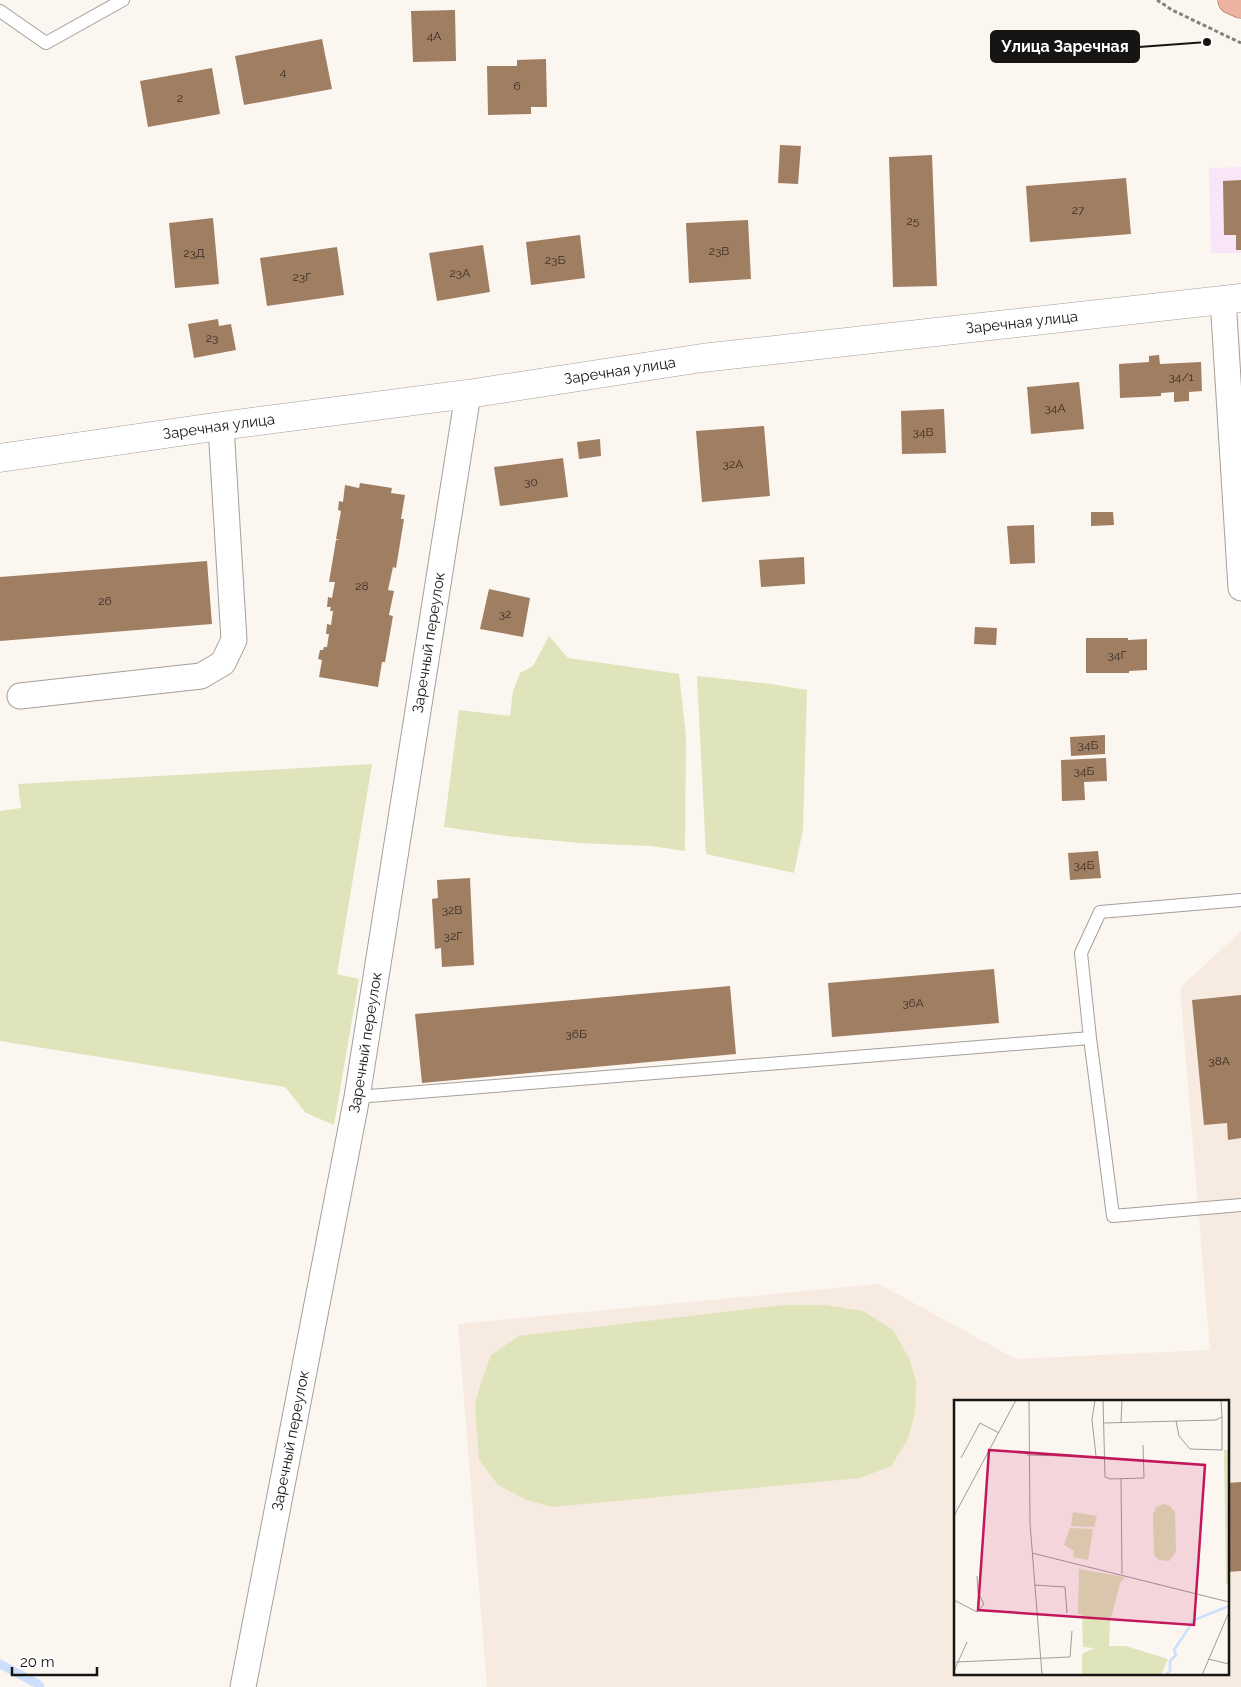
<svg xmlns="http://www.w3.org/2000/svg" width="1241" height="1687" viewBox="0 0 1241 1687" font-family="Raleway,sans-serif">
	<rect width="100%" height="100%" fill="#fcf6f1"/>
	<path fill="#f8e6f8" d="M 1241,167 L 1241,253 L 1211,253 L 1209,168 Z"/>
	<path fill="#f7eae0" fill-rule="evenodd" d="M 1241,931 L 1241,1687 L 487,1687 L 458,1324 L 879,1284 L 1016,1359 L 1210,1350 L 1180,988 ZM 955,1401 L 1227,1401 L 1227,1673 L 955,1673 Z"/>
	<path fill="#dfe4bb" d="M 549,636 L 568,658 L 679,674 L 686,736 L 685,851 L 651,846 L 579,843 L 506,836 L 444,827 L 459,710 L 510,716 L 513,691 L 520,673 L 533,666 Z
		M 697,676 L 771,684 L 807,690 L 803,829 L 794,873 L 706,854 Z
		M 372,764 L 337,974 L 359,979 L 334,1125 L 306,1113 L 285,1087 L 0,1041 L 0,811 L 21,808 L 18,784 Z
		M 784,1305 L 825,1305 L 863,1311 L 893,1330 L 909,1358 L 916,1381 L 915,1412 L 908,1439 L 891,1466 L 860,1478 L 552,1507 L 527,1500 L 498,1485 L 479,1460 L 475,1403 L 481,1383 L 491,1355 L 519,1336 Z"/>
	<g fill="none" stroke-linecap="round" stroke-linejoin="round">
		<path stroke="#cce0fe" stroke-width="9" d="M 0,1664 L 38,1684 L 40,1687"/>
	</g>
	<path fill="#a07e62" d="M 455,10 L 456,61 L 413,62 L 411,11 Z
		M 322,39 L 332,89 L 244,105 L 235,56 Z
		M 546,59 L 547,107 L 531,107 L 531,114 L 488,115 L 487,66 L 517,66 L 517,60 Z
		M 212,68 L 220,114 L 148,127 L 140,81 Z
		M 780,145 L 801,146 L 798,184 L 778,183 Z
		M 932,155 L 937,286 L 893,287 L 889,157 Z
		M 1126,178 L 1131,234 L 1030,242 L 1026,186 Z
		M 1241,180 L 1241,250 L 1236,250 L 1236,235 L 1224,235 L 1223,181 Z
		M 213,218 L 219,284 L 175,288 L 169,223 Z
		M 748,220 L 751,279 L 689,283 L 686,223 Z
		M 580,235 L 585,278 L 531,285 L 526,242 Z
		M 483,245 L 490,292 L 437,301 L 429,253 Z
		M 337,247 L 344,295 L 267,306 L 260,258 Z
		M 218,319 L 219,326 L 231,324 L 236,350 L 194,358 L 188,324 Z
		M 1159,355 L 1160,364 L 1201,362 L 1202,391 L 1189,392 L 1189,401 L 1174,402 L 1174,392 L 1161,393 L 1161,396 L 1120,398 L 1119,364 L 1149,362 L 1149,356 Z
		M 1079,382 L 1084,429 L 1031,434 L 1027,387 Z
		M 944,409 L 946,453 L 902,454 L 901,411 Z
		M 764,426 L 770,496 L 702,502 L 696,431 Z
		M 600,439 L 601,456 L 579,459 L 577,442 Z
		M 563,458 L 568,497 L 500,506 L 494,467 Z
		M 360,483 L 392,488 L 391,493 L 405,495 L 401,519 L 404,519 L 396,568 L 393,567 L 388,590 L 394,591 L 389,615 L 393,616 L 385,662 L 382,662 L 378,687 L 319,677 L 322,660 L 318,659 L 320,650 L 323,650 L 324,647 L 327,647 L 329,634 L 326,634 L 327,624 L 331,625 L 333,611 L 330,611 L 331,607 L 327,607 L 328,597 L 332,598 L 335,582 L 329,582 L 336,540 L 340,539 L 336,539 L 341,511 L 338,510 L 339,501 L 343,502 L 345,485 L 359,488 Z
		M 1091,512 L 1113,512 L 1114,525 L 1091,526 Z
		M 1034,525 L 1035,563 L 1010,564 L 1007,526 Z
		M 804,557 L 805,584 L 761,587 L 759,560 Z
		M 207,561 L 212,624 L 0,641 L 0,577 Z
		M 489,589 L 530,598 L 523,637 L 480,629 Z
		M 975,627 L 997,628 L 996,645 L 974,644 Z
		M 1086,638 L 1128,638 L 1128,640 L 1147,639 L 1147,670 L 1129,671 L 1129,673 L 1086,673 Z
		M 1105,735 L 1105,754 L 1071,756 L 1070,737 Z
		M 1106,758 L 1107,781 L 1084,782 L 1085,800 L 1062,801 L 1061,760 Z
		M 1098,851 L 1101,878 L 1070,880 L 1068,853 Z
		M 470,878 L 474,965 L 442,967 L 441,948 L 435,949 L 432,899 L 438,898 L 437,880 Z
		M 994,969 L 999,1023 L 832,1037 L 828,983 Z
		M 730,986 L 736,1054 L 422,1083 L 415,1014 Z
		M 1241,995 L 1241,1138 L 1228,1140 L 1227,1123 L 1204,1125 L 1192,1000 Z
		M 1241,1482 L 1241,1571 L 1227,1572 L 1227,1483 Z"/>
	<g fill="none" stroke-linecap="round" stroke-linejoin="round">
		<defs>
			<path id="service" d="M 0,11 L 46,43 L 123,0
				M 1241,900 L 1100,912 L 1081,953 L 1090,1038 L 1113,1216 L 1241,1205
				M 357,1097 L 1090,1038"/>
			<g id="minor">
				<path d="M 1223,299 L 1241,588"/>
				<path d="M 20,696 L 201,676 L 223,663 L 234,640 L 221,426"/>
				<path id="s1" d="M 243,1687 L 357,1097 L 468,394"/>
			</g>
			<g id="secondary">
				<path id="s2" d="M 0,458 L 221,426 L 468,394 L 702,358 L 1241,298"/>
			</g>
			<path id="primary" d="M 1232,0 L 1241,4"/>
		</defs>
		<use href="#service" stroke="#a59f9a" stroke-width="14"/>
		<use href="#minor" stroke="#a59f9a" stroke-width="27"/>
		<use href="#secondary" stroke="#a59f9a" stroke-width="29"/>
		<use href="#primary" stroke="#9a5b45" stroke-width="29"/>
		<path stroke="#85817d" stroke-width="3" stroke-dasharray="4 2.5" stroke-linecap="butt" d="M 1157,0 L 1172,10 L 1241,43"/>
		<use href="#service" stroke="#fff" stroke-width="12"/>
		<use href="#minor" stroke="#fff" stroke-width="25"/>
		<use href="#secondary" stroke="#fff" stroke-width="28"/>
		<use href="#primary" stroke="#ecb3a0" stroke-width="28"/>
	</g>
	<g text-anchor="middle" stroke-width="5" stroke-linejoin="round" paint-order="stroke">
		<g font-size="12" fill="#392f27">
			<text x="434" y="40">4А</text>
			<text x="283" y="76">4</text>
			<text x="517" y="90">6</text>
			<text x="180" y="102">2</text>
			<text x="1078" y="214">27</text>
			<text x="913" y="225">25</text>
			<text x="719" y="255">23В</text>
			<text x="194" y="257">23Д</text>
			<text x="555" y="264">23Б</text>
			<text x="460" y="277">23А</text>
			<text x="302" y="281">23Г</text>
			<text x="212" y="342">23</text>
			<text x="1181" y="381">34/1</text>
			<text x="1055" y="412">34А</text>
			<text x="923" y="436">34В</text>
			<text x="733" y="468">32А</text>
			<text x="531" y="486">30</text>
			<text x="362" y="590">28</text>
			<text x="105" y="605">26</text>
			<text x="505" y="618">32</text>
			<text x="1117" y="659">34Г</text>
			<text x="1088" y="749">34Б</text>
			<text x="1084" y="775">34Б</text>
			<text x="1084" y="869">34Б</text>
			<text x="452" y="914">32В</text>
			<text x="453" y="940">32Г</text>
			<text x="913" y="1007">36А</text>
			<text x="576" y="1038">36Б</text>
			<text x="1219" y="1065">38А</text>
		</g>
		<g font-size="15" fill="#171513" stroke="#fff">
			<text dy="5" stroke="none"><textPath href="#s2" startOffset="1031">Заречная улица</textPath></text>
			<text dy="5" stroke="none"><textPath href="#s2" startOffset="626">Заречная улица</textPath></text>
			<text dy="5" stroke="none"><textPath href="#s2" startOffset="221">Заречная улица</textPath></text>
			<text dy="5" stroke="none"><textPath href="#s1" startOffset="1061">Заречный переулок</textPath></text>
			<text dy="5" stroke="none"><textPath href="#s1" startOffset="656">Заречный переулок</textPath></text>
			<text dy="5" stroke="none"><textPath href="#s1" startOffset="251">Заречный переулок</textPath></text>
		</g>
	</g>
	<g transform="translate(954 1400)">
		<rect width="275" height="275" fill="#fcf6f1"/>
		<path d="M 270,50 L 275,50 L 275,184 L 272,184 ZM 209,104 L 216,106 L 221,112 L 222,152 L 215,161 L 205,160 L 200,155 L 199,115 L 202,107 ZM 119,112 L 143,116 L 140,127 L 117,126 ZM 116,128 L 139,129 L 134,160 L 119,157 L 120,151 L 110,145 ZM 125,169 L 171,177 L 166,183 L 156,222 L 155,246 L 172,246 L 214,259 L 207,275 L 128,275 L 128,254 L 140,248 L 129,247 L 128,215 L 124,214 Z" fill="#dfe4bb"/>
		<path fill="none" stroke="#cce0fe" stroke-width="2.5" d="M 212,275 L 216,271 L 216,261 L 222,255 L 220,250 L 240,220 L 275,206"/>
		<path fill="none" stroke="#a09c98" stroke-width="1" d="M 75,0 L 76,123 L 88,275M 141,0 L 138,20 L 142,56M 149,0 L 151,77 L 156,79 L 190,78 L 189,45M 222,21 L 225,36 L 236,49 L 268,50 L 268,17M 167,22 L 168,0M 149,23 L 262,20 L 268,17 L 267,0M 73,55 L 150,57M 7,58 L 26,23 L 45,33M 167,79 L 168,174M 0,116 L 62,0M 78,153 L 275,202M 80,185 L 111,187 L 113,213M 0,200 L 23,212 L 30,204 L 24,193 L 23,176M 254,259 L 275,264M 2,262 L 116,257 L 118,231M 0,271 L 13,242M 248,275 L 275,212"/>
		<path fill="#c2185b" fill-opacity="0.15" stroke="#c2185b" stroke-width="2.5" d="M 35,50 L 251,65 L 240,225 L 24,210 Z"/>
		<rect width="275" height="275" fill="none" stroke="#171513" stroke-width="2.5"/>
	</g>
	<path fill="none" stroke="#171513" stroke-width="2" d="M1207 42L1139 47"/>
	<circle fill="#171513" stroke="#fff" stroke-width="2" cx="1207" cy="42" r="5"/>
	<rect fill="#171513" stroke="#171513" stroke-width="2" x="991" y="31" width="148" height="31" rx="5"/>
	<g font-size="16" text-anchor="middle" font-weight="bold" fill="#fff">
		<text x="1065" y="52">Улица Заречная</text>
	</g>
	<path d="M12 1667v8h85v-8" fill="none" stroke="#171513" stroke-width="2.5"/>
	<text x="20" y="1667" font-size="15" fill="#171513" stroke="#ffffff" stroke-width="4" paint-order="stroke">20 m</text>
</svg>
